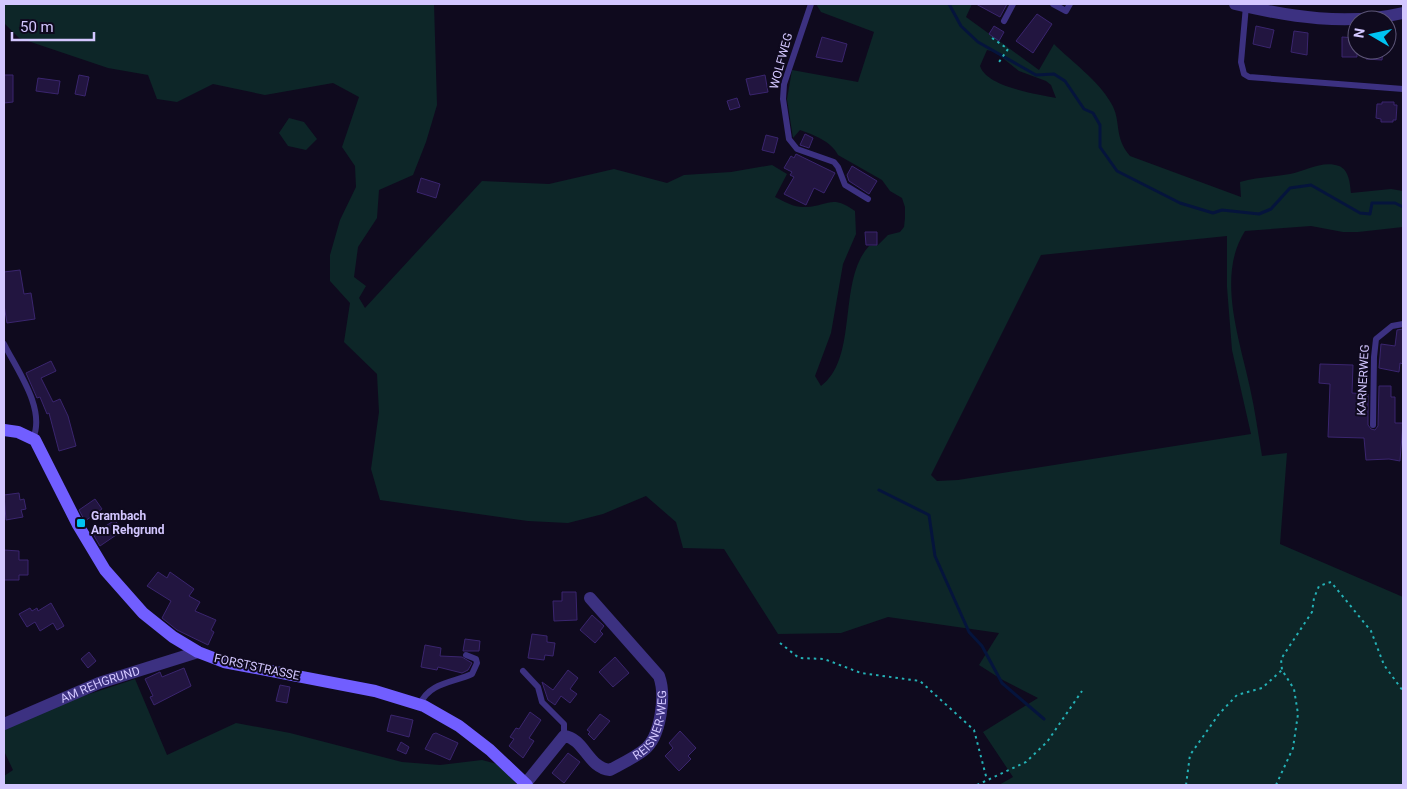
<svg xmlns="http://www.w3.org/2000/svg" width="1407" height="789" viewBox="0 0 1407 789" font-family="Roboto,sans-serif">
	<rect width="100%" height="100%" fill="#0f0a1e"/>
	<path fill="#0d2628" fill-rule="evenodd" d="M 4,4 L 434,4 L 437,105 L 426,142 L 413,175 L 379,190 L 377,218 L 358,247 L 354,277 L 366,286 L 359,298 L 365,308 L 482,181 L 549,184 L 614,169 L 667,183 L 684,175 L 731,172 L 772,165 L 787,174 L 775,197 C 785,202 795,208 806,207 C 828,206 832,194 855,211 L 856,234 L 843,264 L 831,333 L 815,376 L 821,386 C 859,358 837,281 869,246 L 878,245 L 888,235 L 900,232 L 904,227 L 905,218 L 905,207 L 902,198 L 890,191 L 882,180 L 838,155 C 831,141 814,135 800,130 L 793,138 L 787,99 L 792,70 L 858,82 L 874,32 L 821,12 L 816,4 L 972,4 L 966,17 L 1039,70 L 1054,44 C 1072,62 1098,80 1111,103 C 1122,121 1113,136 1130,156 L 1241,197 L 1240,182 C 1256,177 1273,177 1290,174 C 1305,171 1323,160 1339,166 C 1349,170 1350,183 1351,193 L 1391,189 L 1403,191 L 1403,227 L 1358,232 L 1343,232 L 1311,226 L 1245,231 C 1216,276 1240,340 1250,388 C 1255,410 1258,433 1262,456 L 1287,453 L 1280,544 L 1403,597 L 1403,785 L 999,785 L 1013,777 L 983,732 L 1038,698 L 1001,679 L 979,665 L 999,633 L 888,617 L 841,633 L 778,634 L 724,549 L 683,548 L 676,522 L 646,496 L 603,514 L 568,523 L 528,521 L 380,500 L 371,469 L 379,412 L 377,374 L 344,342 L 350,303 L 330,281 L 330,255 L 340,220 L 356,187 L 355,166 L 342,147 L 359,97 L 333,83 L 265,95 L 213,84 L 177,102 L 157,99 L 148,75 L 108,68 L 19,38 L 4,23 ZM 987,50 L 995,52 L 1019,71 L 1046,81 L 1051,85 L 1056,98 C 1036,94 987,87 980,66 ZM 1227,236 L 1227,287 L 1232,350 L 1251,434 L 958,480 L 937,481 L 931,475 L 1041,255 Z
		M 289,118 L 304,122 L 317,139 L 306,150 L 288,146 L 279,133 Z
		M 135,679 L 167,755 L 236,723 L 290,733 L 402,762 L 440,765 L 482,760 L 501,765 L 517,785 L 4,785 L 4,776 L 13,770 L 4,751 L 4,728 L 47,708 Z"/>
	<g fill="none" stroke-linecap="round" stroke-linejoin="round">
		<path stroke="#05143c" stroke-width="3" d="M 949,4 L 961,26 L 978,42 L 1036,75 L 1054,74 L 1065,81 L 1084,109 L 1093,113 L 1100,125 L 1100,147 L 1117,171 L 1180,203 L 1213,213 L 1222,210 L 1259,214 L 1271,209 L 1290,188 L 1311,185 L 1360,213 L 1370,214 L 1372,203 L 1395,203 L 1403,207
			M 879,490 L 929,515 L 935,556 L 969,632 L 982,646 L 1002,683 L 1044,719"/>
	</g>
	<path fill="#221540" stroke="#3a256e" d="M 976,4 L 1007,4 L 1000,17 Z
		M 1037,14 L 1052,24 L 1033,53 L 1016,41 Z
		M 994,26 L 1004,32 L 999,41 L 989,34 Z
		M 1256,26 L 1274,30 L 1270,48 L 1253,44 Z
		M 1294,31 L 1308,33 L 1307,55 L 1291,52 Z
		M 822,37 L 847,44 L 842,62 L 816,57 Z
		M 1342,37 L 1357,38 L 1357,57 L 1342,57 Z
		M 1366,50 L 1383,50 L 1382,60 L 1366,59 Z
		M 4,75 L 13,75 L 13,102 L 4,103 Z
		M 79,75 L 89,77 L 85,96 L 75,94 Z
		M 765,75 L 768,92 L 750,95 L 746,79 Z
		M 38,78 L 60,81 L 58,94 L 36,91 Z
		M 737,98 L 740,107 L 730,110 L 727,101 Z
		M 1382,102 L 1394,102 L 1394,105 L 1397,105 L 1396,120 L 1393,120 L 1393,122 L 1381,122 L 1381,119 L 1376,118 L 1377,104 L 1382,104 Z
		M 805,134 L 813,138 L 809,148 L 800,145 Z
		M 766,135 L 778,138 L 774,153 L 762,150 Z
		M 796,154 L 835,173 L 824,193 L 814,188 L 806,205 L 784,194 L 794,177 L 790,175 L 792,172 L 784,168 L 791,156 L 794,158 Z
		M 852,166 L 877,181 L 869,194 L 849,181 L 847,175 Z
		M 421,178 L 440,184 L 436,198 L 417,192 Z
		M 865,232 L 877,232 L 877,245 L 866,245 Z
		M 20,270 L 24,294 L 31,293 L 35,319 L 7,323 L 4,305 L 4,272 Z
		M 1403,329 L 1403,364 L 1400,363 L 1399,372 L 1379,368 L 1381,344 L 1395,346 L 1397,330 Z
		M 51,361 L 56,371 L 41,378 L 53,402 L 60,399 L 68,416 L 76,446 L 59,451 L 49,413 L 47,414 L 40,397 L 37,398 L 26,373 Z
		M 1320,364 L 1353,365 L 1352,393 L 1368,394 L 1368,425 L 1371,429 L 1375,430 L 1378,426 L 1379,386 L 1391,386 L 1391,397 L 1395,397 L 1395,423 L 1403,423 L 1400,461 L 1389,459 L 1366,460 L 1364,438 L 1328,437 L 1330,384 L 1319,383 Z
		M 19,493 L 20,500 L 24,499 L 26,509 L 21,510 L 23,517 L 6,520 L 4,495 Z
		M 95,499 L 102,509 L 85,521 L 79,510 Z
		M 115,520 L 122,531 L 100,546 L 93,534 Z
		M 4,550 L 19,551 L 19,560 L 28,560 L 28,575 L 19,575 L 19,580 L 4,580 Z
		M 158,572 L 167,578 L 170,572 L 194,589 L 189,596 L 200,602 L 195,611 L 216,620 L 211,630 L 214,632 L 208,645 L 177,630 L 162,618 L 171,601 L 147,586 Z
		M 562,592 L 576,592 L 577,620 L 554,621 L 553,601 L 562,601 Z
		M 51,603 L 64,626 L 57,630 L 53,623 L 40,631 L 35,622 L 27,627 L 19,614 L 30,608 L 32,611 L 37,608 L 38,611 Z
		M 592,615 L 604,626 L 600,631 L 603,634 L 595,643 L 580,630 Z
		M 532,634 L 547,636 L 547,642 L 555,643 L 553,656 L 545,655 L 544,660 L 528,658 Z
		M 465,639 L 480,641 L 479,651 L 463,651 Z
		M 425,645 L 441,648 L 440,656 L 462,657 L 472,663 L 468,670 L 462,673 L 438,667 L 437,670 L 421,667 Z
		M 89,652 L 96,661 L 88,668 L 81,659 Z
		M 615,657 L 629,673 L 613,687 L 599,672 Z
		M 184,668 L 191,686 L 154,705 L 150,697 L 153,696 L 145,679 L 160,672 L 162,677 Z
		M 568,670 L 578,678 L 570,689 L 577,694 L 570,703 L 561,696 L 555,705 L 548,700 L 542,682 L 553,690 Z
		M 280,685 L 290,687 L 287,703 L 276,701 Z
		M 530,712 L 541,720 L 529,738 L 534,741 L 523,758 L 509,746 L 514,739 L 510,737 L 516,728 L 519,729 Z
		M 600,714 L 610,721 L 594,740 L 588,734 L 590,732 L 587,730 Z
		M 391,715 L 413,720 L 409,737 L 387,731 Z
		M 680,731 L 696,748 L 688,756 L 691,759 L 679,771 L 665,756 L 673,748 L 669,743 Z
		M 436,733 L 458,743 L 450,760 L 425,749 L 433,734 Z
		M 401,742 L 409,747 L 406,754 L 397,750 Z
		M 568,753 L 580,762 L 564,783 L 552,773 Z"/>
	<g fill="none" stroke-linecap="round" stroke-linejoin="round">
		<path stroke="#24b1b6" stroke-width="2" stroke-dasharray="2.5 4" stroke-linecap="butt" d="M 992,38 L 1008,49 L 999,62
			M 780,643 L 799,658 L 824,659 L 861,673 L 920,681 L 974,730 L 987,780
			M 977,785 L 1026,762 L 1047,742 L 1082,691
			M 1186,785 L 1190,755 L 1219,714 L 1237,695 L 1262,688 L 1282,670
			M 1276,785 L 1293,748 L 1298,714 L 1294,689 L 1282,670 L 1281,659 L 1312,612 L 1314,598 L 1319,586 L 1331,582 L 1371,631 L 1384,665 L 1403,691"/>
		<path stroke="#3c3181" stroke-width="6" d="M 811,4 L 784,84 L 783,99 L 789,139 L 797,149 L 834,162 L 838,167 L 845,185 L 868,199
			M 1053,4 L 1066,11 L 1070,4
			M 1246,6 L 1241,62 L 1244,74 L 1249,77 L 1403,89
			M 1004,21 L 1013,4
			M 4,344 C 17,370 46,409 33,438
			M 1373,425 L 1374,357 L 1376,339 L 1392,326 L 1403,324
			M 523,671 L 538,687 L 542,702 L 564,724 L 564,736
			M 420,704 C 430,682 453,683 472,674 L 477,663 L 476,659 L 466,655"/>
		<g stroke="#3c3181" stroke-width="12">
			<path d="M 1235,4 C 1290,17 1347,26 1403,13"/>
			<path id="s1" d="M 4,724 L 99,683 L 198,652"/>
			<path id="s2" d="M 526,783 L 564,736 C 584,738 588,768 610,770 C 621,764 634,758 644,750 C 661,737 666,695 659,676 L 590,598"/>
		</g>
		<path stroke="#715eff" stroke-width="12" d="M 4,430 L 18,432 L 35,440 L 78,525 L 105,570 L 143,613 L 173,637 L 198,652 L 224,662 L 375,691 L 424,706 L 459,726 L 490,750 L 527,785"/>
	</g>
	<rect fill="#00c3f2" stroke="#0f0a1e" stroke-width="2" x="76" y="518" width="10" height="10" rx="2.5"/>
	<g text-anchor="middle" stroke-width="4" stroke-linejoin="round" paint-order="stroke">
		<g font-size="12" fill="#d3c7ff" stroke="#0f0a1e">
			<text transform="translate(781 61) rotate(-75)" y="4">WOLFWEG</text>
			<text transform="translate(1363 380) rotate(-87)" y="4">KARNERWEG</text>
			<text transform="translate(257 667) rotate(12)" y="4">FORSTSTRASSE</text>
			<text dy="4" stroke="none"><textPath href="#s1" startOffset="104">AM REHGRUND</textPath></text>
			<text dy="4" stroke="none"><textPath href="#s2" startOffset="185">REISNER-WEG</textPath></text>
		</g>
		<g font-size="12" font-weight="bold" fill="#d3c7ff" stroke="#0f0a1e" text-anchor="start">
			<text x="91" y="520">Grambach<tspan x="91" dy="14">Am Rehgrund</tspan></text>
		</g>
	</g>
	<rect width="1407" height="789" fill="none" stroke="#d3c7ff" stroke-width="10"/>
	<g transform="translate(1372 35) rotate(279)"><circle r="24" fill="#0f0a1e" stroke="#5d5678"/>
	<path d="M0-4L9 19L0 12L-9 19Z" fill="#00c3f2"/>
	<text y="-8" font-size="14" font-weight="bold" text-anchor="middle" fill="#d3c7ff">N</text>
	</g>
	<path d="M12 32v8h82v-8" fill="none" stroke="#d3c7ff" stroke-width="2.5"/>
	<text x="20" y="32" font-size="15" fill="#d3c7ff" stroke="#0f0a1e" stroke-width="4" paint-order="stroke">50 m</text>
</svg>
